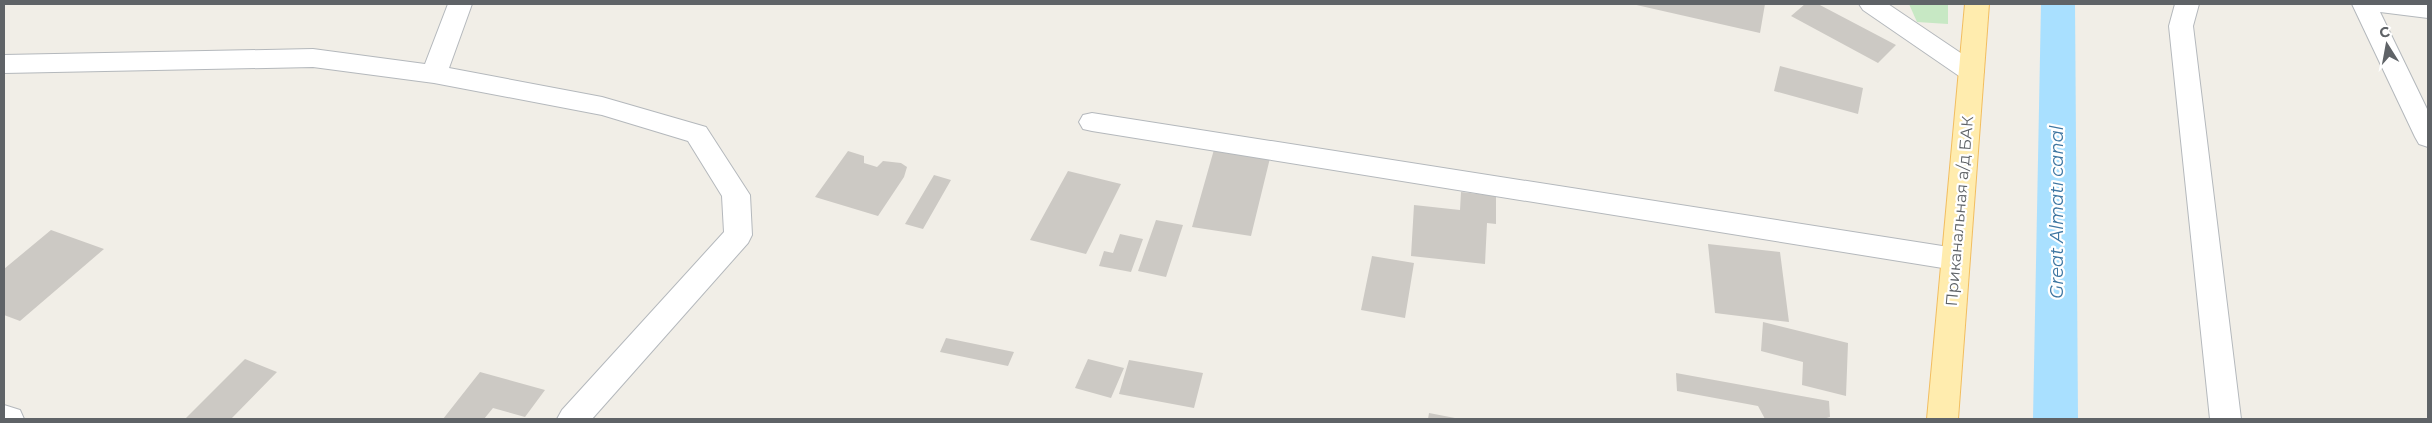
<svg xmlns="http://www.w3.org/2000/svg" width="2432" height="423" viewBox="0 0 2432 423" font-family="Montserrat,sans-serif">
	<rect width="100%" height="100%" fill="#f1eee7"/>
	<path fill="#c7e8c4" d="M 1909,4 L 1948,4 L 1948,24 L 1917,22 Z"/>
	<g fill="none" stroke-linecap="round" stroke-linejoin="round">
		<path fill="#a9e0ff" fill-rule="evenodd" d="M 2041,4 L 2075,4 L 2078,419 L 2033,419 Z"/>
	</g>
	<path fill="#ccc9c4" d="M 1632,4 L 1765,4 L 1760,33 Z
		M 1805,4 L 1818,4 L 1896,45 L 1878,63 L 1791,16 Z
		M 1780,66 L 1863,88 L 1858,114 L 1774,91 Z
		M 1215,146 L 1271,154 L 1251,236 L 1192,227 Z
		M 848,151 L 864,156 L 864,163 L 877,167 L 883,161 L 901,163 L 907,167 L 904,177 L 878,216 L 815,197 Z
		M 1068,171 L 1121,184 L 1086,254 L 1030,240 Z
		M 934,175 L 951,180 L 923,229 L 905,224 Z
		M 1461,192 L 1496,196 L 1496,224 L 1487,223 L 1485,264 L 1411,256 L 1414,205 L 1460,210 Z
		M 1156,220 L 1183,225 L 1166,277 L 1138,271 Z
		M 51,230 L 104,249 L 20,321 L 4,315 L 4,269 Z
		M 1120,234 L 1143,239 L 1131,272 L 1099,266 L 1104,251 L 1113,253 Z
		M 1708,244 L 1780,252 L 1789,322 L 1715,313 Z
		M 1372,256 L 1414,263 L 1405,318 L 1361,310 Z
		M 1763,322 L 1848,343 L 1846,396 L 1802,385 L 1803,362 L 1761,351 Z
		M 946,338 L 1014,352 L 1008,366 L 940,352 Z
		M 245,359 L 277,372 L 231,419 L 185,419 Z
		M 1088,359 L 1124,368 L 1111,398 L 1075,388 Z
		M 1129,360 L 1203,373 L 1194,408 L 1119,394 Z
		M 480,372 L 545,390 L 525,417 L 493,408 L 484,419 L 443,419 Z
		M 1676,373 L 1829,401 L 1830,417 L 1823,419 L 1765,419 L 1758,406 L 1677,391 Z
		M 1429,413 L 1455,418 L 1454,419 L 1428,419 Z"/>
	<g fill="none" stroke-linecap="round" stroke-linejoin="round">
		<defs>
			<path id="minor" d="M 448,4 L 472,4 L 449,68 L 602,97 L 706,127 L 750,195 L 752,235 L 748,243 L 592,419 L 557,419 L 562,410 L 724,232 L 722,196 L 688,141 L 602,115 L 434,83 L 313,67 L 4,73 L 4,55 L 313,49 L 425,64 Z
				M 1859,4 L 1888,4 L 1980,66 L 1984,72 L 1980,78 L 1971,81 L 1962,78 L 1863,10 Z
				M 2175,4 L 2199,4 L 2193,26 L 2241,419 L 2210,419 L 2169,26 Z
				M 2352,4 L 2428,4 L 2428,18 L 2380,12 L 2428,111 L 2428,147 L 2419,144 L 2415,137 Z
				M 1092,113 L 1955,248 L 1965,251 L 1969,259 L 1965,267 L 1955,270 L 1092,131 L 1083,129 L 1079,122 L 1083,115 Z
				M 4,405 L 20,410 L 24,419 L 4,419 Z"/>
			<path id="major" d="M 1965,4 L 1989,4 L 1958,419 L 1927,419 Z"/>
		</defs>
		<use href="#minor" stroke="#b4b8bc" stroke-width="2"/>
		<use href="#major" stroke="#f2bd5f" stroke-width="2"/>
		<use href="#minor" fill="#fff" fill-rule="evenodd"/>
		<use href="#major" fill="#ffecae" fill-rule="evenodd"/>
	</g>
	<g text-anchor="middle" stroke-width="4.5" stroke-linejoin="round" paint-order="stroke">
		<g font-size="16" fill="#5f6367" stroke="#fff">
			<text transform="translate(1959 211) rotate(-85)" y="6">Приканальная а/д БАК</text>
		</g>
		<g font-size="18" font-style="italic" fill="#3e76a1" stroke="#fff">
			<text transform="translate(2057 212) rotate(-90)" y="6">Great Almatı canal</text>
		</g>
	</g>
	<rect width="2432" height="423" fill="none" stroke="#5f6367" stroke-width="10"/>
	<g transform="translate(2387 45) rotate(349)" stroke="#ffffff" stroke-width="4" paint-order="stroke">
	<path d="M0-4L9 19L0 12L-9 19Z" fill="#5f6367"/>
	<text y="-8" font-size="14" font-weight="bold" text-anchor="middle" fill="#5f6367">С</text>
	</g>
</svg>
